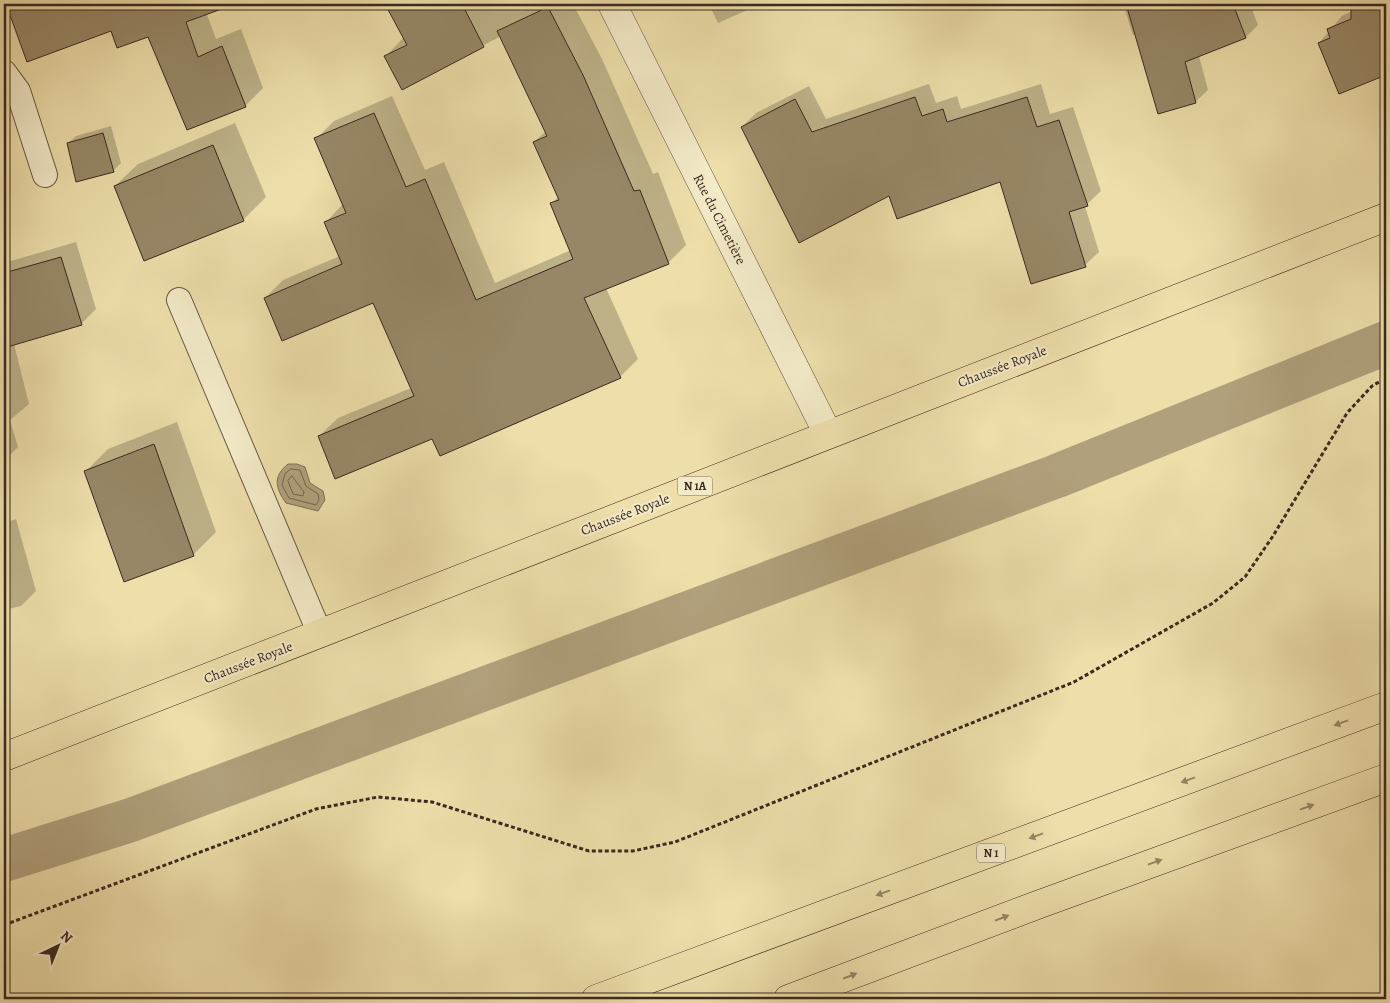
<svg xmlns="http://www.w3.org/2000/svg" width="1390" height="1003" viewBox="0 0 1390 1003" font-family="Alegreya,serif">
	<rect width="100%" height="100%" fill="#eddeaa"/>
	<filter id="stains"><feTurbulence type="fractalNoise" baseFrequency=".004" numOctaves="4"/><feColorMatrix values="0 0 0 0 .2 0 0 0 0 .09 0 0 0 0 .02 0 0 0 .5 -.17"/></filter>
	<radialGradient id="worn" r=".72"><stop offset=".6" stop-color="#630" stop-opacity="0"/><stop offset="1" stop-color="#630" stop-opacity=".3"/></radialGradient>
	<path fill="#b0a07b" stroke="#817056" d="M 288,464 L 297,464 L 305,467 L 310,483 L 323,491 L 325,500 L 318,511 L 286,503 C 275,488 273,476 288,464 Z"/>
	<path fill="#0003" d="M 8,4 L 203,4 L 216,39 L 241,29 L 263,88 L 245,106 L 148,35 L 112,30 L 28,60 Z
		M 386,4 L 518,4 L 521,11 L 537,4 L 573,4 L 602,59 L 653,174 L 658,172 L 686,245 L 668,263 L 606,288 L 638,359 L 620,377 L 433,437 L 319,436 L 338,418 L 411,388 L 373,301 L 265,298 L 283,280 L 340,256 L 326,222 L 343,204 L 316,139 L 334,121 L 392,96 L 425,170 L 444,162 L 495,283 L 571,250 L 552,203 L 559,196 L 534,142 L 546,131 L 501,36 L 402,88 L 386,56 L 404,37 Z
		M 709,4 L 761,4 L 718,23 Z
		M 1123,4 L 1250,4 L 1258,25 L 1246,37 L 1199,56 L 1208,90 L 1195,102 L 1136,34 L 1133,35 Z
		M 1352,4 L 1386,4 L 1386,74 L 1340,92 L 1319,43 L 1342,16 L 1352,11 Z
		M 929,84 L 936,103 L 957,96 L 961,109 L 1041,84 L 1050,114 L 1073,107 L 1101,191 L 1085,206 L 1099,252 L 1085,265 L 1001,180 L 890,194 L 742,127 L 756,113 L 809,86 L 826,119 Z
		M 235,123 L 266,197 L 243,220 L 115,186 L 138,164 Z
		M 111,126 L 121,163 L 113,171 L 68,143 L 76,136 Z
		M 76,242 L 96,309 L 81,324 L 14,344 L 29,404 L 10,420 L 18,447 L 4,461 L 4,263 Z
		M 177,422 L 216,532 L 193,555 L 85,472 L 108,449 Z
		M 16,519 L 36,591 L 21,606 L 4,610 L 4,523 Z"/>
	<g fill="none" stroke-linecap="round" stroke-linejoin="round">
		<path stroke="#75644d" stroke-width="1" d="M 291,469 L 300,470 L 306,486 L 318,494 L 319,500 L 316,505 L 289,498 L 282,485 L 285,474 Z
			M 292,476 L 304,492 L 303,496 L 293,494 L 288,481 Z"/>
		<path stroke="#b0a07b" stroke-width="44" d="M 4,860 L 131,820 L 1057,476 L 1386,343"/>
	</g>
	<path fill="#978767" stroke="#3a291f" d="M 6,4 L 226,4 L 227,7 L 186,22 L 198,57 L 222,46 L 246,107 L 187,130 L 148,37 L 117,48 L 111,31 L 27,62 Z
		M 385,4 L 462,4 L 484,47 L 402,90 L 384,56 L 407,45 Z
		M 1126,4 L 1233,4 L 1246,38 L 1185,62 L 1196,103 L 1158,114 Z
		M 1351,4 L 1370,4 L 1386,12 L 1386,75 L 1339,94 L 1318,43 L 1330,38 L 1327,29 L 1351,19 Z
		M 548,7 L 583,75 L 634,191 L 640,190 L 669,264 L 584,298 L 621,378 L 440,456 L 432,439 L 335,479 L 318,436 L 414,396 L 373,303 L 282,341 L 264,298 L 342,264 L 324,222 L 346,213 L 314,138 L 374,113 L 406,187 L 425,179 L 476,300 L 573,259 L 550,203 L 559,200 L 533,142 L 547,136 L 497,31 Z
		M 915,97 L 922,116 L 943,109 L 947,122 L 1027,97 L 1037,127 L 1059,120 L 1088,206 L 1069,212 L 1086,267 L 1031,284 L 1000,182 L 897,219 L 889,196 L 799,243 L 741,127 L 795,99 L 812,132 Z
		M 103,133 L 114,172 L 76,182 L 67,143 Z
		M 213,145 L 244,221 L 144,261 L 114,186 Z
		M 61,257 L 82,325 L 4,348 L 4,273 Z
		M 154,444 L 194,556 L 124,582 L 84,471 Z"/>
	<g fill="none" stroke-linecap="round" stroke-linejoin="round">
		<defs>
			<path id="service" d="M 4,72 L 18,91 L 45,175
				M 179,300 L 320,634"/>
			<path id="minor" d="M 612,4 L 828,434"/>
			<path id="primary" d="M 4,757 L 1386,217"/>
			<path id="trunk" d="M 596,999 L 1386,706
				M 788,999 L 1040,904 L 1386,778"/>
		</defs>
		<use href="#service" stroke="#675642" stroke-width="26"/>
		<use href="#minor" stroke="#675642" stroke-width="29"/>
		<use href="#primary" stroke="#3a291f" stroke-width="29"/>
		<use href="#trunk" stroke="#3a291f" stroke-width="29"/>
		<path stroke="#3a291f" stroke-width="3" stroke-dasharray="4 2.5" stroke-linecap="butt" d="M 4,925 L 316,809 L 378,797 L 432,802 L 589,851 L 633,851 L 675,842 L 1074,682 L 1213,603 L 1245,577 L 1273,536 L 1347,413 L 1372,386 L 1386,378"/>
		<use href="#service" stroke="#f3eac8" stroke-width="24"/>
		<use href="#minor" stroke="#f3eac8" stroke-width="28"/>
		<use href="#primary" stroke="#eddeaa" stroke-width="28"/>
		<use href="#trunk" stroke="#eddeaa" stroke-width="28"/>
	</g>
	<defs><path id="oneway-solid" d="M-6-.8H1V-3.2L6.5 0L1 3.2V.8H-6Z" transform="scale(1.25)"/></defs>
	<g fill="#948464">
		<use href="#oneway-solid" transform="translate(1341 723) rotate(160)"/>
		<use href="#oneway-solid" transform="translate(1188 780) rotate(160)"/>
		<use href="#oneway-solid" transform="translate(1307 807) rotate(-20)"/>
		<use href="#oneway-solid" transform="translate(1036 836) rotate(160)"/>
		<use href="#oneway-solid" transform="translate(1155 862) rotate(-20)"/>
		<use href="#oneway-solid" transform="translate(883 893) rotate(160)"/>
		<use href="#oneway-solid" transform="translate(1002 918) rotate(-21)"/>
		<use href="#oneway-solid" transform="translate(850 976) rotate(-21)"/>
	</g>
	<g text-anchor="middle" stroke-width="4" stroke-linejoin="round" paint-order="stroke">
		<g fill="#f3eac8" stroke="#726352" stroke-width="1">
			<rect x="677.5" y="476.5" width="35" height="19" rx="4"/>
			<rect x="977" y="843.5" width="28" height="19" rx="4"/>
		</g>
		<g font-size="12" font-weight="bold" fill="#3a291f">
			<text x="695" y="490">N 1A</text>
			<text x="991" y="857">N 1</text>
		</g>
		<g font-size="14" fill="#3a291f" stroke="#f3eac8">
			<text transform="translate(720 219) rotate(63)" y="5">Rue du Cimetière</text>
			<text transform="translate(1002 366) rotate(-21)" y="5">Chaussée Royale</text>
			<text transform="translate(625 514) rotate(-21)" y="5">Chaussée Royale</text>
			<text transform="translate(248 662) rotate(-21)" y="5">Chaussée Royale</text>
		</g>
	</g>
	<rect width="1390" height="1003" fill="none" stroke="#eddeaa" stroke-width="20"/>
	<rect x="5" y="5" width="1380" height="993" fill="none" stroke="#3a291f" stroke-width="2.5"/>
	<rect x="10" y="10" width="1370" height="983" fill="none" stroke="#3a291f"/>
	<g transform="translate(58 946) rotate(43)" stroke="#f3eac8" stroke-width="4" paint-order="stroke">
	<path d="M0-4L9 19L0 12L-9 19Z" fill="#3a291f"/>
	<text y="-8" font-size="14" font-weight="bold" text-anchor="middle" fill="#3a291f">N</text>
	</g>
	<rect width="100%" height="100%" filter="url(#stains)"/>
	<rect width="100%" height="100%" fill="url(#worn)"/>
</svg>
